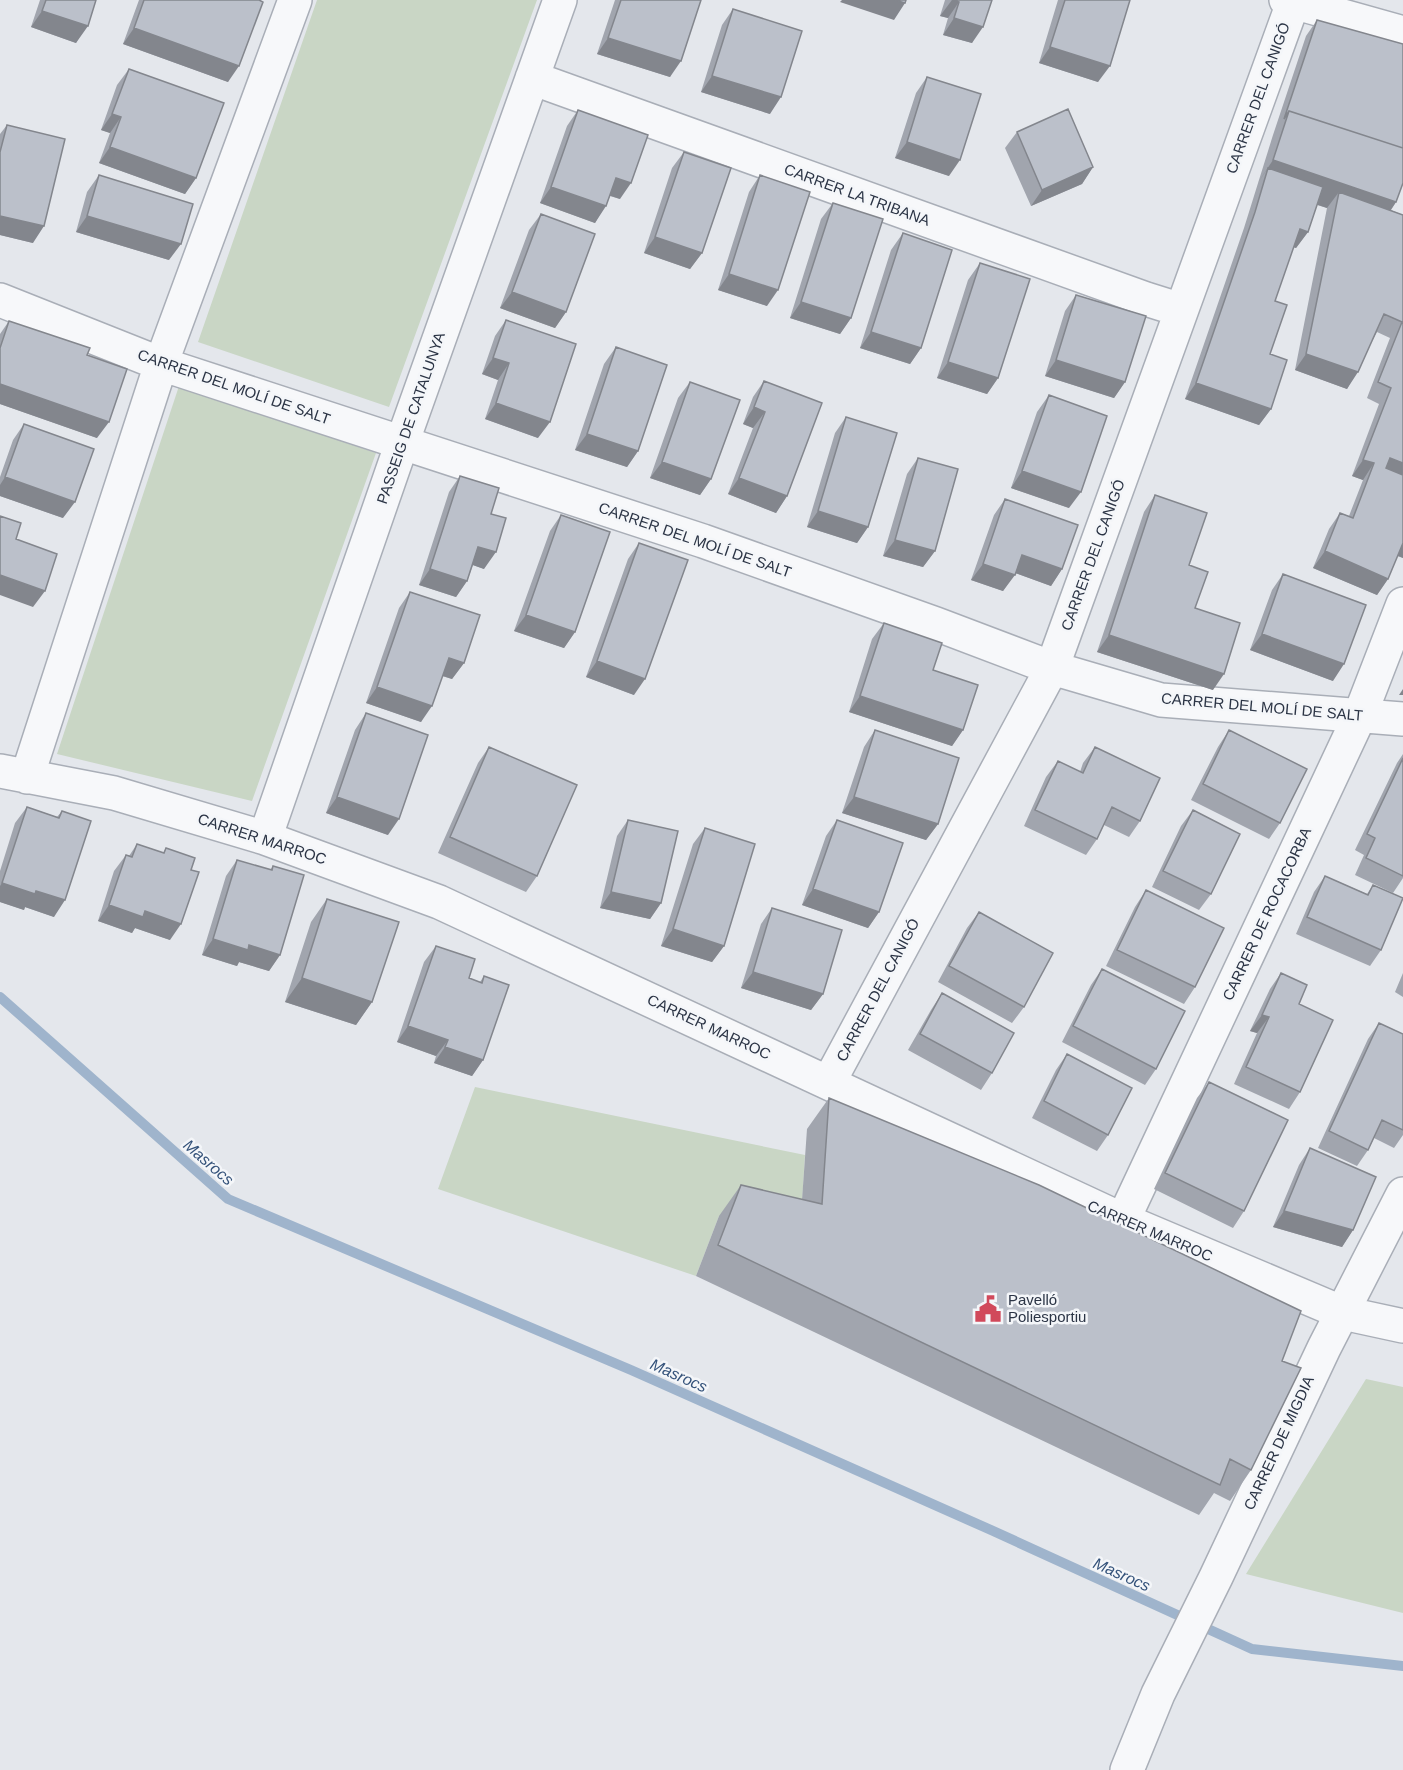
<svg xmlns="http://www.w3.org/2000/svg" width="1403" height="1770" viewBox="0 0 1403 1770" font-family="Arial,sans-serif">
	<rect width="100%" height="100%" fill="#e4e7ec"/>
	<path fill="#c9d6c5" d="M 317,0 L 537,0 L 389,407 L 198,342 Z
		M 179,386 L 376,453 L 252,801 L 57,754 Z
		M 475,1087 L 805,1155 L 800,1235 L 719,1216 L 696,1276 L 438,1189 Z
		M 1366,1379 L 1403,1387 L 1403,1613 L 1246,1574 Z"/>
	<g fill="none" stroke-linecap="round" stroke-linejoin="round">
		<path stroke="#9fb4cc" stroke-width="10" d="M 0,997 L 228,1199 L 631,1370 L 991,1530 L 1252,1649 L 1403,1666"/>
		<defs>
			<path id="street" d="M 1286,0 L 1403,33
				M 532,78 L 1146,299 L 1181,310
				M 0,300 L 161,364 L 703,541 L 936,624 L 1052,668 L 1161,700 L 1403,719
				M 0,771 L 114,793 L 265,838 L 439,902 L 1123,1220 L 1343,1313 L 1403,1326
				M 27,777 L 161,364 L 295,0
				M 265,838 L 402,443 L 560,0
				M 829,1082 L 1052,668 L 1294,0
				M 1123,1220 L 1360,715 L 1403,604
				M 1127,1770 L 1158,1694 L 1216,1577 L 1324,1348 L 1403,1194"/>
		</defs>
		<use href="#street" stroke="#a9aeb7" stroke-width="36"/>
		<use href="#street" stroke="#f7f8fa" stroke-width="33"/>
	</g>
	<path fill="#a1a5ae" d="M 40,0 L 96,0 L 76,43 L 31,27 Z
		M 139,0 L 259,0 L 228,82 L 123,44 Z
		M 615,0 L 701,0 L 670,77 L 597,54 Z
		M 945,0 L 992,0 L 972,43 L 943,35 L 948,18 L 940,16 Z
		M 1058,0 L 1130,0 L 1098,82 L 1039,63 Z
		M 733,9 L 770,114 L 701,92 L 722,25 Z
		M 1317,20 L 1396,202 L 1391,210 L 1403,215 L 1403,558 L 1397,556 L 1388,579 L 1377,595 L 1313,568 L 1329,529 L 1340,513 L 1349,516 L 1363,480 L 1352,476 L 1379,404 L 1367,398 L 1390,338 L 1377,332 L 1347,389 L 1295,370 L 1327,208 L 1317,205 L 1308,232 L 1296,248 L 1293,247 L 1275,301 L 1270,354 L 1271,409 L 1259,425 L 1185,399 L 1244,228 L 1273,135 L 1306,36 Z
		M 129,69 L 196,178 L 185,194 L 99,163 L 110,133 L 101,130 L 117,85 Z
		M 927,77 L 949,176 L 895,158 L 916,93 Z
		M 578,110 L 620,199 L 610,196 L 595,223 L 540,203 L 567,126 Z
		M 7,125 L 33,243 L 0,235 L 0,134 Z
		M 1017,132 L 1093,167 L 1082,184 L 1031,206 L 1005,148 Z
		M 684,152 L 702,253 L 690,269 L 644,253 L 672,168 Z
		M 99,175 L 169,260 L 76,232 L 87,192 Z
		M 760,175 L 767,306 L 718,290 L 749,192 Z
		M 833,203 L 851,318 L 840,334 L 790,318 L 821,219 Z
		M 541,214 L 566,312 L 555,328 L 500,308 L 529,230 Z
		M 903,233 L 921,348 L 910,364 L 860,348 L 891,250 Z
		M 980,263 L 998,378 L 987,394 L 937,378 L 968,280 Z
		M 1076,295 L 1125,382 L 1114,398 L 1045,376 L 1065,311 Z
		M 506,320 L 538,438 L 485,419 L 498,380 L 482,374 L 495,336 Z
		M 9,321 L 87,355 L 97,438 L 0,404 L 0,334 Z
		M 616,347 L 638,451 L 627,467 L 575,450 L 604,364 Z
		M 764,381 L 787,496 L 776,513 L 728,494 L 753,428 L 743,424 L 753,397 Z
		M 690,382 L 711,479 L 700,495 L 650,478 L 678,398 Z
		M 1049,395 L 1069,508 L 1011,488 L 1037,412 Z
		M 846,417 L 868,527 L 857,543 L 807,527 L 835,433 Z
		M 24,424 L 63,518 L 0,496 L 0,477 L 13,440 Z
		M 918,458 L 935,551 L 923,567 L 883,556 L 907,474 Z
		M 460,476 L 491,514 L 484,569 L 473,565 L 467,581 L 456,597 L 419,585 L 449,492 Z
		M 1155,495 L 1189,565 L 1195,608 L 1213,690 L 1097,652 L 1144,512 Z
		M 1005,499 L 1062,569 L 1051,586 L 1015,573 L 1003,591 L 971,580 L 994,515 Z
		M 561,515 L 575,632 L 564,648 L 514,631 L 550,531 Z
		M 639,543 L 634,695 L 586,677 L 628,559 Z
		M 1283,574 L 1333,681 L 1250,650 L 1272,590 Z
		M 410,592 L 464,663 L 452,679 L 442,676 L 421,722 L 366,703 L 399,608 Z
		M 884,623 L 933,670 L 963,730 L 952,746 L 849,712 L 872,639 Z
		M 366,713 L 388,835 L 326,813 L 355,730 Z
		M 875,730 L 938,824 L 926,840 L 842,813 L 864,747 Z
		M 1229,730 L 1280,823 L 1269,839 L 1191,800 L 1218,747 Z
		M 489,747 L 537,876 L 526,892 L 438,853 L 478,763 Z
		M 1095,747 L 1140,821 L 1129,837 L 1104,825 L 1097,839 L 1086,855 L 1024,826 L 1046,777 L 1058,761 L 1080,772 L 1083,763 Z
		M 1403,754 L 1403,878 L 1393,893 L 1355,875 L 1364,855 L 1355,850 L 1397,763 Z
		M 27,807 L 57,817 L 62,811 L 54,917 L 25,907 L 24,910 L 0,902 L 0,871 L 15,823 Z
		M 1193,810 L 1211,894 L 1199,910 L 1152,887 L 1181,826 Z
		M 628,820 L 661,903 L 650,919 L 600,908 L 617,836 Z
		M 837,820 L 879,912 L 868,928 L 802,905 L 826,836 Z
		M 705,828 L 724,946 L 712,962 L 661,946 L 693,844 Z
		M 137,844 L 163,853 L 166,848 L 170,940 L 135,928 L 132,933 L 98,921 L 114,871 L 126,855 L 129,856 Z
		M 237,860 L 270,870 L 273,866 L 280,955 L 269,971 L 239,962 L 237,966 L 202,955 L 226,876 Z
		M 1325,876 L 1367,894 L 1373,885 L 1381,950 L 1370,966 L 1296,934 L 1314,892 Z
		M 1146,890 L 1195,987 L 1184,1004 L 1106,966 L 1135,907 Z
		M 327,899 L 372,1002 L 356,1025 L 285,1002 L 311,922 Z
		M 772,908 L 823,994 L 811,1010 L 741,988 L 761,924 Z
		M 979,912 L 1024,1007 L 1012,1023 L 938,982 L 967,928 Z
		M 436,946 L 469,978 L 480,982 L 484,976 L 483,1060 L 472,1076 L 434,1063 L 436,1056 L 397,1042 L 424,962 Z
		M 1102,969 L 1156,1069 L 1145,1085 L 1062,1042 L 1091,985 Z
		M 1281,973 L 1300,1092 L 1289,1109 L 1234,1084 L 1257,1033 L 1250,1031 L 1270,989 Z
		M 1403,973 L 1403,997 L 1395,992 Z
		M 942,993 L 992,1073 L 981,1090 L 908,1050 L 931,1010 Z
		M 1379,1023 L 1403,1034 L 1403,1135 L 1394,1148 L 1374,1138 L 1368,1150 L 1357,1166 L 1318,1148 L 1368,1039 Z
		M 1067,1054 L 1108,1135 L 1097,1151 L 1032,1118 L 1056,1070 Z
		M 1209,1082 L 1244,1211 L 1233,1228 L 1154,1189 L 1197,1098 Z
		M 829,1098 L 1282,1361 L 1251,1470 L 1230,1501 L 1214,1493 L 1199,1515 L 696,1276 L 719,1216 L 741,1185 L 802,1200 L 807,1129 Z
		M 1310,1148 L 1353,1230 L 1342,1247 L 1273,1227 L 1299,1165 Z"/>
	<path fill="#83868d" d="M 842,0 L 895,0 L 905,3 L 894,20 L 840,2 Z
		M 952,0 L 959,2 L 948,18 L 940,16 Z
		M 42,11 L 88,26 L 76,43 L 31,27 Z
		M 954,18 L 983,27 L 972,43 L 943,35 Z
		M 134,28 L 239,66 L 228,82 L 123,44 Z
		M 608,38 L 681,61 L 670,77 L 597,54 Z
		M 1050,47 L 1110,66 L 1098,82 L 1039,63 Z
		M 712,76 L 781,97 L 770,114 L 701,92 Z
		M 112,114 L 121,117 L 110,133 L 101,130 Z
		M 907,142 L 960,160 L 949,176 L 895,158 Z
		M 110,147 L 196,178 L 185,194 L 99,163 Z
		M 1273,160 L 1396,202 L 1380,226 L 1339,192 L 1327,208 L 1263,186 L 1268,168 L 1257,184 Z
		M 1093,167 L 1082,184 L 1031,206 L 1042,190 Z
		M 616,178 L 631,183 L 620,199 L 605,194 Z
		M 551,187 L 606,206 L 595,223 L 540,203 Z
		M 0,216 L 44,226 L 33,243 L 0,235 Z
		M 87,216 L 181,244 L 169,260 L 76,232 Z
		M 1300,229 L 1308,232 L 1296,248 L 1288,245 Z
		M 655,237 L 702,253 L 690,269 L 644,253 Z
		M 729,274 L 778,290 L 767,306 L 718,290 Z
		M 512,292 L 566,312 L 555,328 L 500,308 Z
		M 801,302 L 851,318 L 840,334 L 790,318 Z
		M 871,332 L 921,348 L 910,364 L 860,348 Z
		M 1306,354 L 1358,372 L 1347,389 L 1295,370 Z
		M 493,358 L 509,363 L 498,380 L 482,374 Z
		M 1056,360 L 1125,382 L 1114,398 L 1045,376 Z
		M 948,362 L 998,378 L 987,394 L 937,378 Z
		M 1196,383 L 1271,409 L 1259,425 L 1185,399 Z
		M 0,384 L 109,422 L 97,438 L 0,404 Z
		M 496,403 L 550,422 L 538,438 L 485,419 Z
		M 754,407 L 765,412 L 753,428 L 743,424 Z
		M 587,434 L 638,451 L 627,467 L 575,450 Z
		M 1390,458 L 1403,463 L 1403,483 L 1378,474 Z
		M 1363,460 L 1374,463 L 1363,480 L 1352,476 Z
		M 662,462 L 711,479 L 700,495 L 650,478 Z
		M 1022,471 L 1081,492 L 1069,508 L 1011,488 Z
		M 5,477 L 75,502 L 63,518 L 0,496 L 0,485 Z
		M 739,478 L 787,496 L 776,513 L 728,494 Z
		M 818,511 L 868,527 L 857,543 L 807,527 Z
		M 895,540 L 935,551 L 923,567 L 883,556 Z
		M 1403,541 L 1403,558 L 1394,554 Z
		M 478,547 L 496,552 L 484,569 L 467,563 Z
		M 1325,551 L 1388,579 L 1377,595 L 1313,568 Z
		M 1022,555 L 1062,569 L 1051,586 L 1010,571 Z
		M 983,564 L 1015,575 L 1003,591 L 971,580 Z
		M 430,569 L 467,581 L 456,597 L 419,585 Z
		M 0,575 L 45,591 L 33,607 L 0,595 Z
		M 526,615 L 575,632 L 564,648 L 514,631 Z
		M 1262,634 L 1344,664 L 1333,681 L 1250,650 Z
		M 1109,635 L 1224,674 L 1213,690 L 1097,652 Z
		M 449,658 L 464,663 L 452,679 L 437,674 Z
		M 597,661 L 645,679 L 634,695 L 586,677 Z
		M 377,687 L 432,706 L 421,722 L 366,703 Z
		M 1403,689 L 1403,695 L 1399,695 Z
		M 860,696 L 963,730 L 952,746 L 849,712 Z
		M 337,797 L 399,819 L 388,835 L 326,813 Z
		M 854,797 L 938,824 L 926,840 L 842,813 Z
		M 2,883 L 36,891 L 65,900 L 54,917 L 25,907 L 24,910 L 0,902 L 0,886 Z
		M 813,889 L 879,912 L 868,928 L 802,905 Z
		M 611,892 L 661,903 L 650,919 L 600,908 Z
		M 109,905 L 145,911 L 181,924 L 170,940 L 135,928 L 132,933 L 98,921 Z
		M 673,929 L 724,946 L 712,962 L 661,946 Z
		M 213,939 L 249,945 L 280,955 L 269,971 L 239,962 L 237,966 L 202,955 Z
		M 753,972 L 823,994 L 811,1010 L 741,988 Z
		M 302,978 L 372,1002 L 356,1025 L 285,1002 Z
		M 1262,1015 L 1269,1017 L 1257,1033 L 1250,1031 Z
		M 408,1026 L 448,1040 L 436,1056 L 397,1042 Z
		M 445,1047 L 483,1060 L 472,1076 L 434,1063 Z
		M 1284,1211 L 1353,1230 L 1342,1247 L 1273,1227 Z"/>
	<path fill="#bbc0ca" stroke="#83868d" stroke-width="1.5" d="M 46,0 L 96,0 L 88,26 L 42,11 Z
		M 144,0 L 259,0 L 263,2 L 239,66 L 134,28 Z
		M 621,0 L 701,0 L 681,61 L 608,38 Z
		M 895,0 L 906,0 L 905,3 Z
		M 952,0 L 992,0 L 983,27 L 954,18 L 959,2 Z
		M 1065,0 L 1130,0 L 1110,66 L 1050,47 Z
		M 733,9 L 802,31 L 781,97 L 712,76 Z
		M 1317,20 L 1403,44 L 1403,148 L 1289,111 L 1284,119 Z
		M 129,69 L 224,103 L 196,178 L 110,147 L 121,117 L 112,114 Z
		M 927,77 L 981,94 L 960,160 L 907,142 Z
		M 1068,109 L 1093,167 L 1042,190 L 1017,132 Z
		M 578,110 L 648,135 L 631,183 L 616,178 L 606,206 L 551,187 Z
		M 1289,111 L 1403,148 L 1403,183 L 1396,202 L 1273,160 Z
		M 7,125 L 65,139 L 44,226 L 0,216 L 0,152 Z
		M 684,152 L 731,168 L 702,253 L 655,237 Z
		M 1268,168 L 1323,187 L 1308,232 L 1300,229 L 1275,301 L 1287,305 L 1270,354 L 1287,360 L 1271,409 L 1196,383 L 1255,212 Z
		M 99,175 L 193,204 L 181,244 L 87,216 Z
		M 760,175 L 810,192 L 778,290 L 729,274 Z
		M 1339,192 L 1403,215 L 1403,463 L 1390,458 L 1386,468 L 1403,475 L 1403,543 L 1388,579 L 1325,551 L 1340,513 L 1353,518 L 1374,463 L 1363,460 L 1391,388 L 1378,382 L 1402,322 L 1384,314 L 1358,372 L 1306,354 Z
		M 833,203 L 883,219 L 851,318 L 801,302 Z
		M 541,214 L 595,234 L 566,312 L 512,292 Z
		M 903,233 L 952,250 L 921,348 L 871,332 Z
		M 980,263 L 1030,279 L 998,378 L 948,362 Z
		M 1076,295 L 1146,316 L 1125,382 L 1056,360 Z
		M 506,320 L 576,344 L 550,422 L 496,403 L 509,363 L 493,358 Z
		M 9,321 L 90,348 L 87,355 L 127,369 L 109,422 L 0,384 L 0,348 Z
		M 616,347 L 667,365 L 638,451 L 587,434 Z
		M 764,381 L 822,403 L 787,496 L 739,478 L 765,412 L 754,407 Z
		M 690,382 L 740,400 L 711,479 L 662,462 Z
		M 1049,395 L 1107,416 L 1081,492 L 1022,471 Z
		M 846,417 L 897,433 L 868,527 L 818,511 Z
		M 24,424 L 94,449 L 75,502 L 5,477 Z
		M 918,458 L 958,469 L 935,551 L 895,540 Z
		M 460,476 L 499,488 L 491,514 L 506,518 L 496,552 L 478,547 L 467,581 L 430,569 Z
		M 1155,495 L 1207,513 L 1189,565 L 1208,572 L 1195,608 L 1240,623 L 1224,674 L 1109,635 Z
		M 1005,499 L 1078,525 L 1062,569 L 1022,555 L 1015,575 L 983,564 Z
		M 561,515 L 610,532 L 575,632 L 526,615 Z
		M 0,516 L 21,523 L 16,539 L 57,554 L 45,591 L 0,575 Z
		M 639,543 L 688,560 L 645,679 L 597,661 Z
		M 1283,574 L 1366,605 L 1344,664 L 1262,634 Z
		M 410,592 L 480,615 L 464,663 L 449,658 L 432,706 L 377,687 Z
		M 884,623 L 942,643 L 933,670 L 978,685 L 963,730 L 860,696 Z
		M 366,713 L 428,735 L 399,819 L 337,797 Z
		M 875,730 L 959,758 L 938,824 L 854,797 Z
		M 1229,730 L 1307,769 L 1280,823 L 1203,784 Z
		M 489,747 L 577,785 L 537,876 L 450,837 Z
		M 1095,747 L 1160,778 L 1140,821 L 1112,807 L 1097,839 L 1035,810 L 1058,761 L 1083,773 Z
		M 1403,758 L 1403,876 L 1366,858 L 1375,838 L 1367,834 Z
		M 27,807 L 59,818 L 62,811 L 91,821 L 65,900 L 36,891 L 35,894 L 2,883 Z
		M 1193,810 L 1240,834 L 1211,894 L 1163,871 Z
		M 628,820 L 678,831 L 661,903 L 611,892 Z
		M 837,820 L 903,843 L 879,912 L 813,889 Z
		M 705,828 L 755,844 L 724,946 L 673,929 Z
		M 137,844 L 164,853 L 166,848 L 195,858 L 191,870 L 199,872 L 181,924 L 145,911 L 143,917 L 109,905 L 126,855 L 132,857 Z
		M 237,860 L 272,870 L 273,866 L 304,875 L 280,955 L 249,945 L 248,950 L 213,939 Z
		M 1325,876 L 1368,895 L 1373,885 L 1403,898 L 1381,950 L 1307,917 Z
		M 1146,890 L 1224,928 L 1195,987 L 1117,950 Z
		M 327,899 L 399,922 L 372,1002 L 302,978 Z
		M 772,908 L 842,930 L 823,994 L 753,972 Z
		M 979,912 L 1053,953 L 1024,1007 L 949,966 Z
		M 436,946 L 475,959 L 469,978 L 482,983 L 484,976 L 509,985 L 483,1060 L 445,1047 L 448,1040 L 408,1026 Z
		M 1102,969 L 1185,1011 L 1156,1069 L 1073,1026 Z
		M 1281,973 L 1307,985 L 1299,1004 L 1333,1020 L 1300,1092 L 1246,1067 L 1269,1017 L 1262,1015 Z
		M 942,993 L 1014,1033 L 992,1073 L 920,1034 Z
		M 1379,1023 L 1403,1034 L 1403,1130 L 1382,1120 L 1368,1150 L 1329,1131 Z
		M 1067,1054 L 1132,1088 L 1108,1135 L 1044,1101 Z
		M 1209,1082 L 1288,1120 L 1244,1211 L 1165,1173 Z
		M 829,1098 L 1039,1185 L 1301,1311 L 1282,1361 L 1301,1368 L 1251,1470 L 1230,1459 L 1220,1485 L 718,1245 L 741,1185 L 822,1204 Z
		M 1310,1148 L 1376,1177 L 1353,1230 L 1284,1211 Z"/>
	<defs>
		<symbol id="civic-bare" viewBox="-9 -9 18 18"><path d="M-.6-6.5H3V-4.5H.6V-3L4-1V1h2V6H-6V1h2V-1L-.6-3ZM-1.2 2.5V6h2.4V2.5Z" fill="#d1495b" stroke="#f4f6f9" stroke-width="2.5" paint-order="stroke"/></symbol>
	</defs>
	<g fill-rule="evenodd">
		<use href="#civic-bare" x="969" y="1290" width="38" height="38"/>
	</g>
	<g text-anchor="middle" stroke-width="5" stroke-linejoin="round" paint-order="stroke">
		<g font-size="15" fill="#2b3445" stroke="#f4f6f9">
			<text transform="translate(1258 98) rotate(-70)" y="5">CARRER DEL CANIGÓ</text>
			<text transform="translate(857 195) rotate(20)" y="5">CARRER LA TRIBANA</text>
			<text transform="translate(234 387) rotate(19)" y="5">CARRER DEL MOLÍ DE SALT</text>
			<text transform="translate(411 418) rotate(-71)" y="5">PASSEIG DE CATALUNYA</text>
			<text transform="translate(695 540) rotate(19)" y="5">CARRER DEL MOLÍ DE SALT</text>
			<text transform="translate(1093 555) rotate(-70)" y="5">CARRER DEL CANIGÓ</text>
			<text transform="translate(1262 707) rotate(5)" y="5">CARRER DEL MOLÍ DE SALT</text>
			<text transform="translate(262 839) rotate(18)" y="5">CARRER MARROC</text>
			<text transform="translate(1267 914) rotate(-65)" y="5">CARRER DE ROCACORBA</text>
			<text transform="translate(878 990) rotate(-62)" y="5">CARRER DEL CANIGÓ</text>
			<text transform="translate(709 1027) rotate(25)" y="5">CARRER MARROC</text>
			<text transform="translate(1150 1231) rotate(23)" y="5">CARRER MARROC</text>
			<text transform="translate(1279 1443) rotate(-65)" y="5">CARRER DE MIGDIA</text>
		</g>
		<g font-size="15" fill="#2b3445" stroke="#f4f6f9" text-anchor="start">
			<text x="1008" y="1305">Pavelló<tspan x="1008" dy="17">Poliesportiu</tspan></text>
		</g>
		<g font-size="16" font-style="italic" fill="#34527a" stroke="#f4f6f9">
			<text transform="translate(209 1162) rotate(41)" y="6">Masrocs</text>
			<text transform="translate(679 1375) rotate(24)" y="6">Masrocs</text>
			<text transform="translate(1122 1574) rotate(24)" y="6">Masrocs</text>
		</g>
	</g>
</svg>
